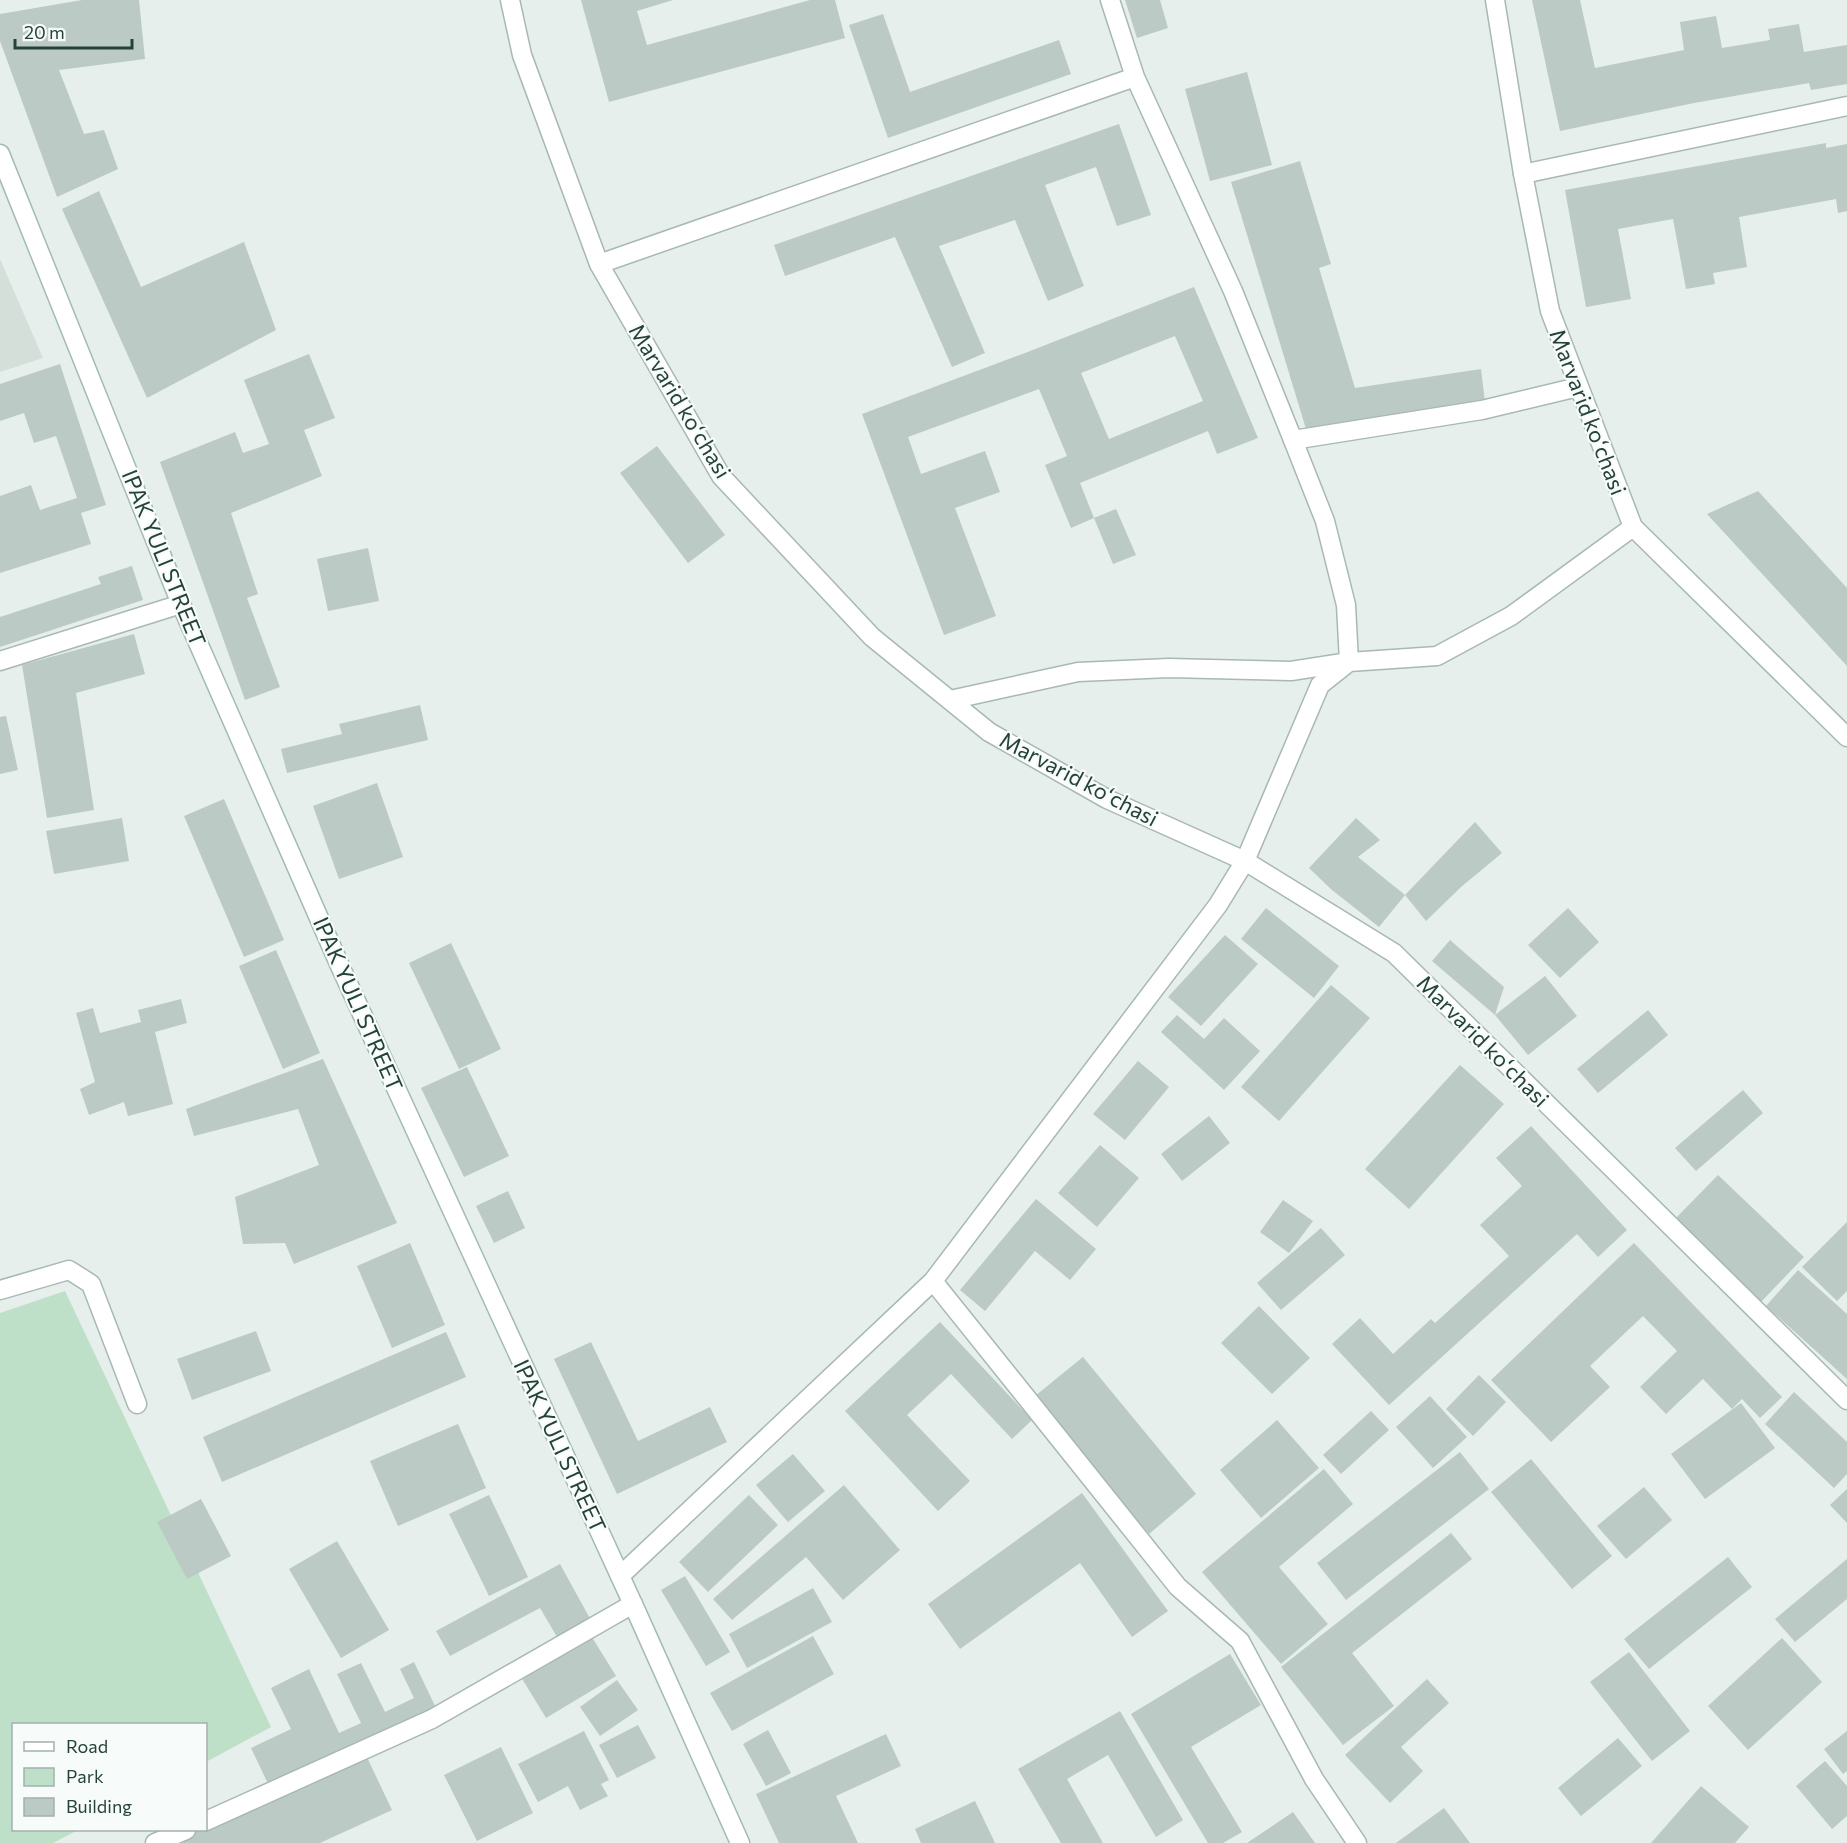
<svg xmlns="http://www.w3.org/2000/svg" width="1847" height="1843" viewBox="0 0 1847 1843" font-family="Commissioner,sans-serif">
	<rect width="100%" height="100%" fill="#e6efeb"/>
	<path fill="#d4dfda" d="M 0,259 L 43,358 L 0,372 Z"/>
	<path fill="#bfe0c8" d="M 65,1291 L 271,1727 L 206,1762 L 206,1724 L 14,1724 L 14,1830 L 78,1830 L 53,1843 L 0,1843 L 0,1313 Z"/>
	<path fill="#bbcac4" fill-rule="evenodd" d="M 82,0 L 139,0 L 145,59 L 59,70 L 84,134 L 104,130 L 118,169 L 57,197 L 0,41 L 0,14 Z
		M 581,0 L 673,0 L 637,11 L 647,45 L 810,0 L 835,0 L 845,38 L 609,102 Z
		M 1125,0 L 1160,0 L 1168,28 L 1137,38 Z
		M 1532,0 L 1580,0 L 1595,68 L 1684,50 L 1680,22 L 1716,16 L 1722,48 L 1770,40 L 1768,29 L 1799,24 L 1804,52 L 1847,45 L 1847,84 L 1811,90 L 1809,83 L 1694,103 L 1560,131 Z
		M 883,14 L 910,92 L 1059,40 L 1071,74 L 888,138 L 849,25 Z
		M 1247,72 L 1272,165 L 1210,181 L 1185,89 Z
		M 1119,124 L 1151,215 L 1117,226 L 1096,167 L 1045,185 L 1084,286 L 1048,301 L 1015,220 L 939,246 L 985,353 L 952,367 L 895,237 L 785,276 L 774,245 Z
		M 1826,143 L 1826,148 L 1847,144 L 1847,211 L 1838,213 L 1836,199 L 1739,217 L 1747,267 L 1713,273 L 1715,284 L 1686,289 L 1673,219 L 1618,229 L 1631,299 L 1586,307 L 1565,190 Z
		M 1300,161 L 1331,264 L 1319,268 L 1355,388 L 1481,369 L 1485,402 L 1306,429 L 1231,182 Z
		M 99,191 L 141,287 L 244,242 L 276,330 L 147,398 L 62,209 Z
		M 1194,287 L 1258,438 L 1217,454 L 1208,431 L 1080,483 L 1094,518 L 1071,528 L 1045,465 L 1067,456 L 1039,389 L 908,437 L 921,474 L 985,451 L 1000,492 L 955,508 L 996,616 L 944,635 L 862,414 L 1025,353 ZM 1175,336 L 1203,401 L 1109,439 L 1081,373 Z
		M 309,354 L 335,418 L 304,430 L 322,476 L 231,513 L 258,594 L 247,598 L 280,687 L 245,700 L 160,462 L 235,432 L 243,453 L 269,444 L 244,380 Z
		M 60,364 L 106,505 L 81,513 L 91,544 L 0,573 L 0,496 L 31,485 L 40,510 L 77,498 L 56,436 L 34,443 L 24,413 L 0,421 L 0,384 Z
		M 657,446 L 725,535 L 688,563 L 620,473 Z
		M 1758,491 L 1847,588 L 1847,666 L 1707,514 Z
		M 1116,509 L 1136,555 L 1113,564 L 1094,518 Z
		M 368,548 L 379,601 L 328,611 L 317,559 Z
		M 132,566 L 143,600 L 0,647 L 0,617 L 101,584 L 98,577 Z
		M 134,634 L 145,674 L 76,693 L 94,810 L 47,818 L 22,665 Z
		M 420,705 L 428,740 L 287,773 L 281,749 L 342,734 L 339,724 Z
		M 6,716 L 18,770 L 0,774 L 0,717 Z
		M 377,783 L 403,857 L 339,879 L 313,806 Z
		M 224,799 L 284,940 L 244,957 L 184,816 Z
		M 122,818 L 129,861 L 54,874 L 46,831 Z
		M 1356,818 L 1380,840 L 1358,857 L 1405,895 L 1379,927 L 1332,890 L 1309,868 Z
		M 1475,822 L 1502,853 L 1461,887 L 1426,921 L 1405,895 Z
		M 1266,908 L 1339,966 L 1314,998 L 1241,939 Z
		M 1568,908 L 1599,942 L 1560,978 L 1528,945 Z
		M 1225,935 L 1258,964 L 1201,1026 L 1168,997 Z
		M 1450,940 L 1504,987 L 1495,1015 L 1432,961 Z
		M 451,943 L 501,1049 L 459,1069 L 409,963 Z
		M 276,950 L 320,1053 L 283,1069 L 239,966 Z
		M 1545,976 L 1577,1016 L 1528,1055 L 1495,1015 Z
		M 1331,985 L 1370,1018 L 1279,1121 L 1241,1087 Z
		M 181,999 L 187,1023 L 155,1032 L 173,1104 L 128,1116 L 124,1102 L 89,1115 L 80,1089 L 95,1082 L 76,1013 L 93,1008 L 100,1033 L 141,1022 L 138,1010 Z
		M 1648,1010 L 1668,1035 L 1598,1093 L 1577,1069 Z
		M 1177,1015 L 1204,1039 L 1224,1018 L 1260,1051 L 1224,1090 L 1161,1032 Z
		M 323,1059 L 397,1223 L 294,1264 L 285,1243 L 243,1244 L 235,1197 L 319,1165 L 298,1109 L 194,1136 L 186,1109 Z
		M 1138,1061 L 1169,1087 L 1125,1140 L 1093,1114 Z
		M 1460,1065 L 1504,1104 L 1409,1209 L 1365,1169 Z
		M 467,1067 L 509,1156 L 464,1177 L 421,1088 Z
		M 1743,1090 L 1763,1113 L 1696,1171 L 1675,1148 Z
		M 1209,1116 L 1230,1143 L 1182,1181 L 1161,1154 Z
		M 1531,1126 L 1627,1230 L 1598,1257 L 1577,1234 L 1389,1405 L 1332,1344 L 1360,1318 L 1393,1354 L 1431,1319 L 1435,1323 L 1509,1256 L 1480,1225 L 1522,1186 L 1496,1158 Z
		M 1100,1145 L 1139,1178 L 1097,1227 L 1058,1193 Z
		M 1718,1175 L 1804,1257 L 1761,1302 L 1675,1219 Z
		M 508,1191 L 525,1228 L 494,1243 L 476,1206 Z
		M 1036,1199 L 1096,1249 L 1070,1280 L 1035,1251 L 985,1311 L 960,1290 Z
		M 1283,1200 L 1313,1221 L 1289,1253 L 1260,1232 Z
		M 1847,1222 L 1847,1291 L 1837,1301 L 1802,1267 Z
		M 1321,1228 L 1345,1255 L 1281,1310 L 1257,1283 Z
		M 410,1243 L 445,1325 L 392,1348 L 357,1266 Z
		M 1634,1243 L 1782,1397 L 1760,1418 L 1742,1399 L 1732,1409 L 1703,1379 L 1666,1414 L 1640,1387 L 1677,1351 L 1643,1316 L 1590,1366 L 1610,1387 L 1551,1442 L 1491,1380 Z
		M 1798,1270 L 1847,1314 L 1847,1379 L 1766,1306 Z
		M 1259,1306 L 1310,1358 L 1272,1394 L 1221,1343 Z
		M 940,1322 L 1032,1420 L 1012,1439 L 951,1374 L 907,1415 L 970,1481 L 938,1511 L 845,1411 Z
		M 256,1331 L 271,1371 L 192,1400 L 177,1359 Z
		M 446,1332 L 466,1377 L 222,1482 L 203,1437 Z
		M 591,1342 L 638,1441 L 710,1407 L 727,1442 L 617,1494 L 554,1359 Z
		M 1083,1357 L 1196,1494 L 1149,1534 L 1035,1396 Z
		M 1479,1375 L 1506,1402 L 1473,1436 L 1446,1409 Z
		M 1794,1392 L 1847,1442 L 1847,1474 L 1834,1488 L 1765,1424 Z
		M 1430,1396 L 1467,1437 L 1433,1468 L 1396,1427 Z
		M 1741,1403 L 1775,1448 L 1705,1499 L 1671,1454 Z
		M 1371,1411 L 1389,1430 L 1341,1474 L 1323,1455 Z
		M 1277,1420 L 1319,1468 L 1261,1518 L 1220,1470 Z
		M 458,1424 L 486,1488 L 398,1526 L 370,1461 Z
		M 1460,1452 L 1489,1489 L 1346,1600 L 1317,1563 Z
		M 793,1454 L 825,1491 L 788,1522 L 756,1485 Z
		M 1531,1459 L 1612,1556 L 1572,1589 L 1491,1492 Z
		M 1324,1469 L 1353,1504 L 1279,1567 L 1328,1624 L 1281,1664 L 1202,1572 Z
		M 844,1485 L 900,1550 L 843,1600 L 806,1557 L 732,1620 L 713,1599 Z
		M 1644,1487 L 1672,1520 L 1626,1559 L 1597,1526 Z
		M 1847,1489 L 1847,1523 L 1830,1505 Z
		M 1082,1493 L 1168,1611 L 1132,1637 L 1080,1563 L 960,1649 L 928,1604 Z
		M 489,1495 L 528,1577 L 489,1596 L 449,1514 Z
		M 749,1495 L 778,1525 L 708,1592 L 679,1562 Z
		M 201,1499 L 231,1556 L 187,1579 L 157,1522 Z
		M 1451,1533 L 1472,1559 L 1352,1653 L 1394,1706 L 1343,1745 L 1281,1667 Z
		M 337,1541 L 389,1630 L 341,1658 L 289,1569 Z
		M 1728,1557 L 1752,1587 L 1649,1669 L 1624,1639 Z
		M 1847,1559 L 1847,1599 L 1795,1642 L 1775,1619 Z
		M 560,1564 L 593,1624 L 560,1642 L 540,1608 L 450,1656 L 436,1631 Z
		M 685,1576 L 730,1652 L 706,1666 L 661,1590 Z
		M 813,1588 L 832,1622 L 747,1668 L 729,1634 Z
		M 590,1634 L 616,1676 L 546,1718 L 521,1677 Z
		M 813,1636 L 834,1674 L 732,1731 L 710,1693 Z
		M 1782,1638 L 1822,1682 L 1748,1750 L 1708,1706 Z
		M 1629,1652 L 1690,1731 L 1652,1761 L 1590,1682 Z
		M 1230,1654 L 1261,1705 L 1191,1747 L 1242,1832 L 1223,1843 L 1208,1843 L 1131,1714 Z
		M 414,1662 L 436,1708 L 270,1788 L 251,1748 L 291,1729 L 271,1688 L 309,1669 L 339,1733 L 361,1723 L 337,1674 L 361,1663 L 385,1712 L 414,1698 L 400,1669 Z
		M 1427,1679 L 1449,1703 L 1401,1747 L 1423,1771 L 1390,1803 L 1345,1755 Z
		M 617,1680 L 638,1710 L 600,1736 L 580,1707 Z
		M 1120,1711 L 1183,1820 L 1156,1837 L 1108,1755 L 1067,1779 L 1103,1843 L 1061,1843 L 1018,1769 Z
		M 638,1725 L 656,1758 L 617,1778 L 599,1745 Z
		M 768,1730 L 791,1773 L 766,1786 L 743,1744 Z
		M 584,1731 L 609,1780 L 601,1784 L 608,1796 L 580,1810 L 568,1786 L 538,1802 L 518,1764 Z
		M 1847,1731 L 1847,1771 L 1843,1774 L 1824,1749 Z
		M 886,1734 L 901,1766 L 836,1796 L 858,1843 L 779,1843 L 756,1794 Z
		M 1618,1738 L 1642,1766 L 1581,1816 L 1558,1788 Z
		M 501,1747 L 533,1813 L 477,1841 L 444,1775 Z
		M 365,1753 L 392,1810 L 320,1843 L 184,1843 L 181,1837 L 198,1830 L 206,1830 Z
		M 1825,1761 L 1847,1786 L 1847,1816 L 1832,1829 L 1796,1786 Z
		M 1701,1786 L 1749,1827 L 1735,1843 L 1651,1843 Z
		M 975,1801 L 995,1843 L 921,1843 L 915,1829 Z
		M 1444,1808 L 1470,1843 L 1396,1843 Z
		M 1293,1812 L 1315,1843 L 1247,1843 Z"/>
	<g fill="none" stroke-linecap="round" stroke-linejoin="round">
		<defs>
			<path id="service" d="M 1523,174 L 1847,106
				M 950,700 L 1078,672 L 1169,668 L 1291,671 L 1349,662 L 1346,605 L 1325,521 L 1293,440
				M 0,1290 L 69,1270 L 91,1284 L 137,1404"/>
			<path id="minor" d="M 510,0 L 522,55 L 599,264 L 721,476 L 872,637 L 989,732 L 1107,799 L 1245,861 L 1394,953 L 1847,1400
				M 1495,0 L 1523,174 L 1550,311 L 1633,527 L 1847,737
				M 1135,77 L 1233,291 L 1293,440 L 1482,410 L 1578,387
				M 599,264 L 1135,77 L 1110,0
				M 0,661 L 181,604
				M 933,1281 L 1178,1587 L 1240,1641 L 1314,1779 L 1357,1843
				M 620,1576 L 933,1281 L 1218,905 L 1245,861 L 1320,685 L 1349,662 L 1437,656 L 1511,616 L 1633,527
				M 206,1821 L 432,1719 L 633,1604
				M 155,1843 L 186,1830"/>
			<path id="secondary" d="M 0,154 L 181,604 L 340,966 L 637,1613 L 740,1843"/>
		</defs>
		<use href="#service" stroke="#a8b8b2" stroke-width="21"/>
		<use href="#minor" stroke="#a8b8b2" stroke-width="21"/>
		<use href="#secondary" stroke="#a4bbb3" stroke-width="21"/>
		<use href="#service" stroke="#fff" stroke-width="18"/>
		<use href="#minor" stroke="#fff" stroke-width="18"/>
		<use href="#secondary" stroke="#fff" stroke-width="18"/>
	</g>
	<g text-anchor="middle" stroke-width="4.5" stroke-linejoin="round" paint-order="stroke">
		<g font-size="22" fill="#24423a" stroke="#f7fbf9">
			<text transform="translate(680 401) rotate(59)" y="8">Marvarid koʻchasi</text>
			<text transform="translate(1588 412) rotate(69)" y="8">Marvarid koʻchasi</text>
			<text transform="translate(164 558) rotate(68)" y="8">IPAK YULI STREET</text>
			<text transform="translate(1079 779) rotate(28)" y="8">Marvarid koʻchasi</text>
			<text transform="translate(358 1004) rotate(66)" y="8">IPAK YULI STREET</text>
			<text transform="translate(1483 1041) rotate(45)" y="8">Marvarid koʻchasi</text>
			<text transform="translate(560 1446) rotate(65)" y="8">IPAK YULI STREET</text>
		</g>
	</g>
	<rect x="12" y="1723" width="195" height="108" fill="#f7fbf9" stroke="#a3b1ad" stroke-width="1.5"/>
	<rect x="24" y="1742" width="30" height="9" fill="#ffffff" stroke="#a3b1ad" stroke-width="1.5"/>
	<text x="66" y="1753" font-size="18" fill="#24423a">Road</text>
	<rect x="24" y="1768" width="30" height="18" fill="#bfe0c8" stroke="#a3b1ad" stroke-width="1.5"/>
	<text x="66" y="1783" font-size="18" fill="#24423a">Park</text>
	<rect x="24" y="1798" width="30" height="18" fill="#bbcac4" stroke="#a3b1ad" stroke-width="1.5"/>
	<text x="66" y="1813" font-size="18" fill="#24423a">Building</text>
	<path d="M15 39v9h117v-9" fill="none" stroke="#24423a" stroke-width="3"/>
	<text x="24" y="39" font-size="18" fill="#24423a" stroke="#f7fbf9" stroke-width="4.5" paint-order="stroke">20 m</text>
</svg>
